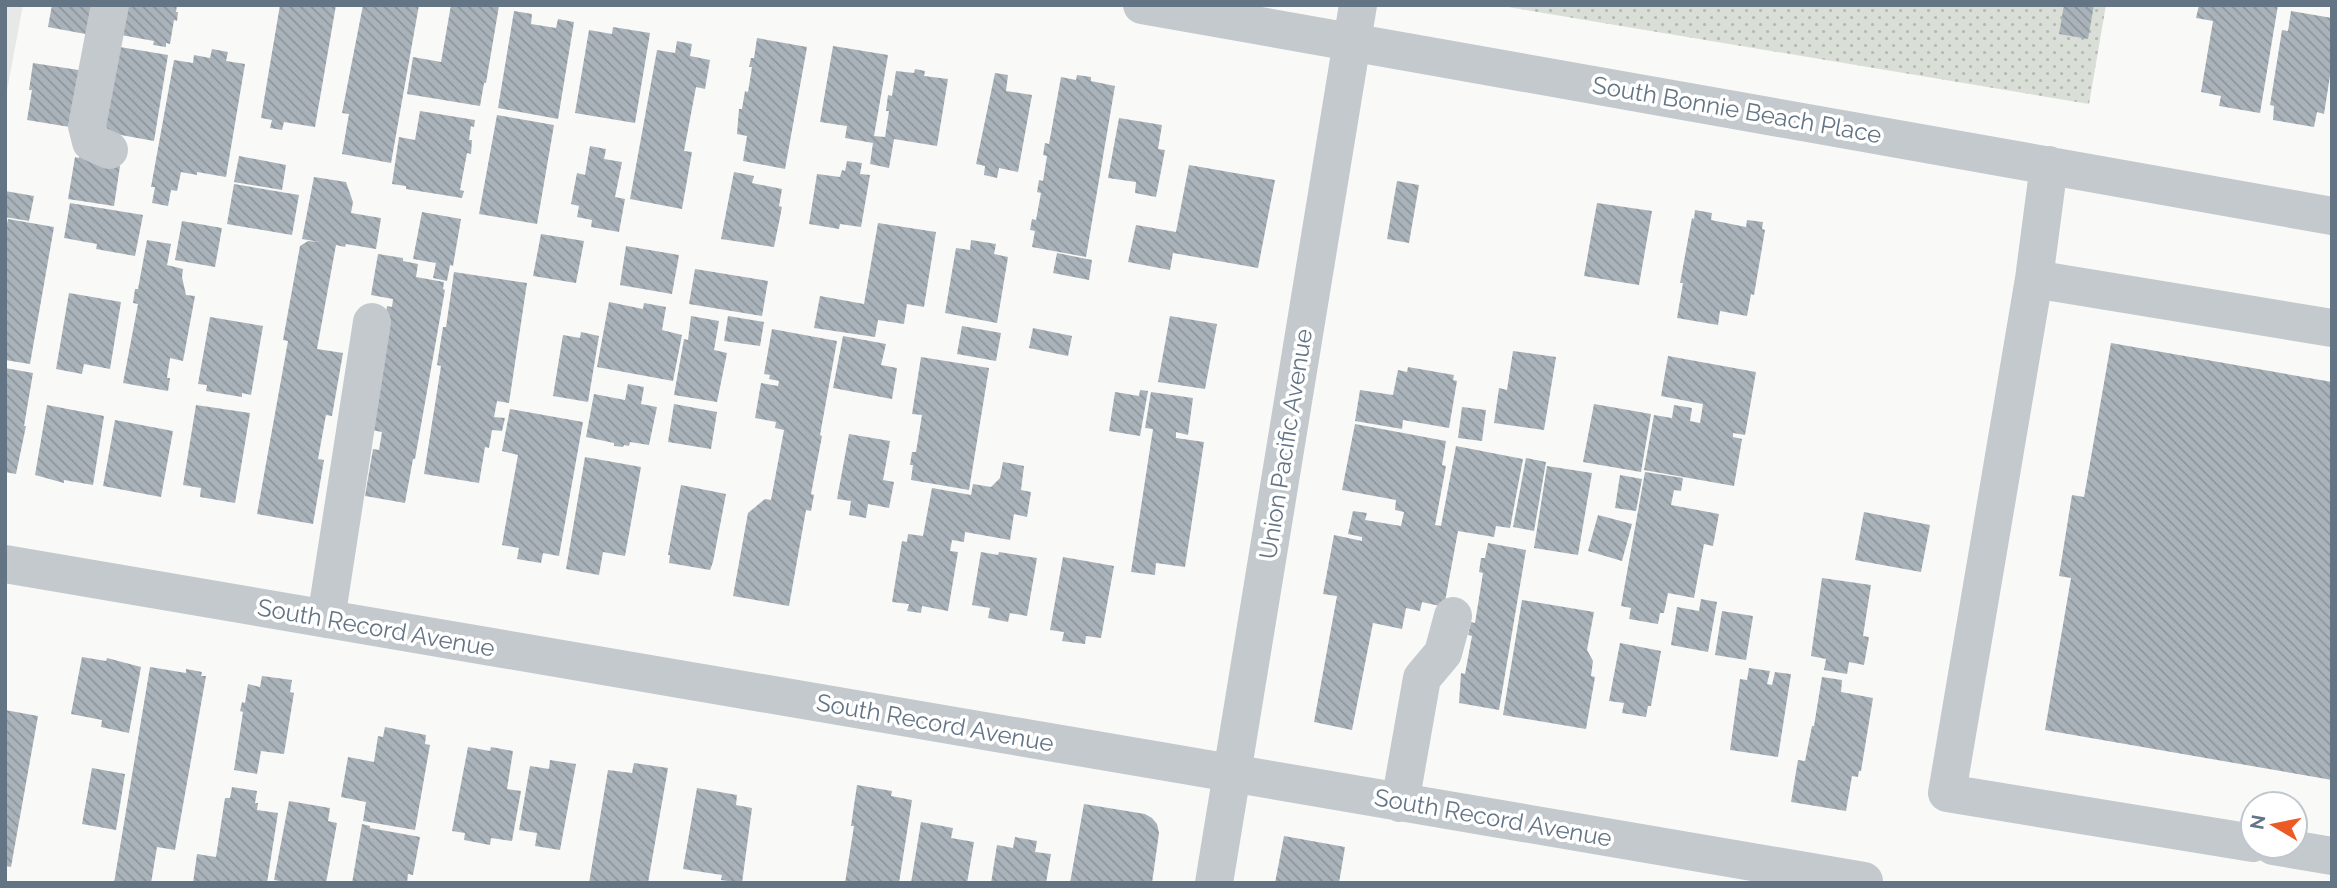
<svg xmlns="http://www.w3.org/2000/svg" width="2337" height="888" viewBox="0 0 2337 888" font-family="Raleway,sans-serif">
	<defs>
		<pattern id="grass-dots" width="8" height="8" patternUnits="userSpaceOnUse" patternTransform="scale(1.75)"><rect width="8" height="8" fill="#d9dfd6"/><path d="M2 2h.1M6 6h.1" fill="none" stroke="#b4b9b3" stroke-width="1.8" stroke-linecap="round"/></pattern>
		<pattern id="building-back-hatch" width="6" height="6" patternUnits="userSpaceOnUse" patternTransform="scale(1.75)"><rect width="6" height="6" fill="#aab3ba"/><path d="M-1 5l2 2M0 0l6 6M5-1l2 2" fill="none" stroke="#8e969d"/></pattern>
	</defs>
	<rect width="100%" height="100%" fill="#f9faf7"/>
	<path fill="#e7e9e8" d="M 5,5 L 23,5 L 5,101 Z"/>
	<path fill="url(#grass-dots)" d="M 1496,5 L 2106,5 L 2089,104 Z"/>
	<path fill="url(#building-back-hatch)" d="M 52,5 L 96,5 L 96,36 L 48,27 Z
		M 126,5 L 177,5 L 176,12 L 178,12 L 177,21 L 174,20 L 170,44 L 166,43 L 166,47 L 153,45 L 154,41 L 121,35 Z
		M 280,5 L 336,5 L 315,127 L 284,122 L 282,130 L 270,128 L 272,120 L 261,118 Z
		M 363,5 L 419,5 L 391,163 L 342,154 L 349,114 L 342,113 Z
		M 451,5 L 499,6 L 486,83 L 484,83 L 480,106 L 407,94 L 413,57 L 441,62 Z
		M 2064,5 L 2094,5 L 2088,39 L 2059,34 Z
		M 2199,5 L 2278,5 L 2260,113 L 2219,106 L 2221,96 L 2201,92 L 2213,21 L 2196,18 Z
		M 514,11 L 532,14 L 531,24 L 556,28 L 558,19 L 574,22 L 558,119 L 498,108 Z
		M 2291,11 L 2332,18 L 2332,63 L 2324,114 L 2317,112 L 2314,127 L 2273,120 L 2274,106 L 2270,105 L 2282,30 L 2288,31 Z
		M 613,27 L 650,33 L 635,123 L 575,113 L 589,30 L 612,34 Z
		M 757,38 L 807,47 L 785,169 L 743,161 L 747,136 L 737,134 L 739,109 L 742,109 L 745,91 L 748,92 L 752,67 L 749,67 L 751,58 L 754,58 Z
		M 677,41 L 692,44 L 690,56 L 710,60 L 705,89 L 696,87 L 684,151 L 692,152 L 682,209 L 630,199 L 657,50 L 675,53 Z
		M 114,46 L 168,55 L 154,141 L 99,131 Z
		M 833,46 L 888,55 L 874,136 L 885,137 L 889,111 L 886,111 L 888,95 L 892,96 L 896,71 L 914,73 L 915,69 L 925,71 L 924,76 L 948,79 L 937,146 L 894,139 L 889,168 L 870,164 L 873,143 L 845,138 L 847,126 L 820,122 Z
		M 212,49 L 228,52 L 226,61 L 245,64 L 226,177 L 197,172 L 197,175 L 181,172 L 177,191 L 171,190 L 168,206 L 152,203 L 155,187 L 151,187 L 174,60 L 193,63 L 194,55 L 210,58 Z
		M 33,63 L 85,71 L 76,128 L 27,120 L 32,90 L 29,90 Z
		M 995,73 L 1008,75 L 1006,91 L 1032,95 L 1018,172 L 999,168 L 997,178 L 984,175 L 985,166 L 976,164 Z
		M 1077,75 L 1091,77 L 1091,81 L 1115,86 L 1086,257 L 1032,247 L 1035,231 L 1030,230 L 1032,219 L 1036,220 L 1041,193 L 1037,192 L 1039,180 L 1043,181 L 1047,156 L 1043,155 L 1045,143 L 1049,144 L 1061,77 L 1076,80 Z
		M 420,111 L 475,120 L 474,127 L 471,126 L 469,140 L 472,140 L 471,154 L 467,153 L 460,190 L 464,191 L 462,198 L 406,189 L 406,186 L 392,184 L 399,137 L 415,140 Z
		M 497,115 L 554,125 L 537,224 L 479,214 Z
		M 1119,118 L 1162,125 L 1158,149 L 1165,150 L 1156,197 L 1135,193 L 1136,182 L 1108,178 Z
		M 590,146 L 606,149 L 604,159 L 622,162 L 615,197 L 625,199 L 619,232 L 591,227 L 592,220 L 577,217 L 579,206 L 571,204 L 577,173 L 585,175 Z
		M 80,154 L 120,166 L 114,206 L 68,199 L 75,157 L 79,158 Z
		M 239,156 L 286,165 L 282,190 L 234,182 Z
		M 847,161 L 862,163 L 860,174 L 870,175 L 861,227 L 840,224 L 839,229 L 809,224 L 817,174 L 840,177 L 842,170 L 845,171 Z
		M 1189,165 L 1275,180 L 1258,268 L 1173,253 L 1170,270 L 1128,262 L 1136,225 L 1176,232 Z
		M 734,172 L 754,176 L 752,183 L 782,189 L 779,206 L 782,207 L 774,247 L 721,239 Z
		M 314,177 L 346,182 L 353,202 L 351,213 L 381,218 L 376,249 L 346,244 L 345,247 L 336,245 L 317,349 L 343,353 L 332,416 L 326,415 L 318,459 L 324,460 L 313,524 L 257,514 L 288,341 L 283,340 L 300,246 L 308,241 L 320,242 L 302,239 Z
		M 1397,181 L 1419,185 L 1409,243 L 1387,239 Z
		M 234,184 L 299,195 L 292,235 L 227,224 Z
		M 5,191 L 34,196 L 29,221 L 5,217 Z
		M 70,203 L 143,215 L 135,256 L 96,249 L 97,244 L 64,238 Z
		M 1597,203 L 1652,211 L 1639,285 L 1584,276 Z
		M 1695,210 L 1712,213 L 1711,220 L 1746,227 L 1747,220 L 1763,222 L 1762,229 L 1765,230 L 1754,295 L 1751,294 L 1747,316 L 1720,311 L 1718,325 L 1677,318 L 1683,283 L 1680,283 L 1692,218 L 1694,219 Z
		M 422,212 L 461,219 L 453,266 L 450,265 L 447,281 L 433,278 L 436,263 L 413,259 Z
		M 8,219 L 54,227 L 30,364 L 5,360 L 5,233 Z
		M 182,221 L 222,228 L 215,267 L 175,260 Z
		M 878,223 L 936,232 L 924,307 L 907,304 L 904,324 L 878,320 L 875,337 L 814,328 L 820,296 L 864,304 Z
		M 541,234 L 584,241 L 576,283 L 533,276 Z
		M 147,240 L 171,244 L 167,265 L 183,269 L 182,277 L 186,295 L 195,296 L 183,361 L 170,358 L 167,378 L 170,378 L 168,391 L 123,383 L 138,304 L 133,303 L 135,289 L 138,289 Z
		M 971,240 L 996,244 L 994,254 L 1008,257 L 997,323 L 945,313 L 956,248 L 970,250 Z
		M 626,246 L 679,255 L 672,294 L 620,285 Z
		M 1057,253 L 1092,260 L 1089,280 L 1053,273 Z
		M 378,254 L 403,258 L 403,261 L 418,264 L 416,277 L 444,282 L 443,289 L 445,290 L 415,459 L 413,459 L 405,503 L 365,496 L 373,449 L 379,450 L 382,432 L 366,429 L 387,306 L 392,307 L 393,299 L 371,295 Z
		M 695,269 L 768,281 L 762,316 L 689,304 Z
		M 454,272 L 527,283 L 509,403 L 497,401 L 494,417 L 505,418 L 502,431 L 492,430 L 489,448 L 485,447 L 479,483 L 424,474 L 441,366 L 437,365 L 443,327 L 446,327 Z
		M 69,293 L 121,302 L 110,369 L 84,364 L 82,374 L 56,369 Z
		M 609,302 L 643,309 L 644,303 L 666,307 L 662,330 L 682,335 L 673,381 L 597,367 Z
		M 691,316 L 719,321 L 714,350 L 727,353 L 717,402 L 674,395 L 684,339 L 688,340 Z
		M 728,316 L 764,322 L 760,346 L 724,341 Z
		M 1170,316 L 1217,324 L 1205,389 L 1158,382 Z
		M 210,317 L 263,326 L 251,395 L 242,393 L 242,397 L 206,391 L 207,385 L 198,384 Z
		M 962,326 L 1001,333 L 996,361 L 957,354 Z
		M 1033,328 L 1072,336 L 1068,356 L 1029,348 Z
		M 772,329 L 837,341 L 820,435 L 822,436 L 811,494 L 814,495 L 811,511 L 806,510 L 789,606 L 733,596 L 748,513 L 765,499 L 771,500 L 784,430 L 775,428 L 776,422 L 755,418 L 761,383 L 778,386 L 779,381 L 769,379 L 770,375 L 764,374 Z
		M 581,332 L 599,336 L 588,402 L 553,396 L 563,335 L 580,338 Z
		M 843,336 L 886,344 L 881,365 L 897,368 L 892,399 L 833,388 Z
		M 2111,343 L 2332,382 L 2332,780 L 2045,730 L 2071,578 L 2059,576 L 2072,495 L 2084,497 Z
		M 1513,351 L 1556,357 L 1544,430 L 1494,423 L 1499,388 L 1507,390 Z
		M 1668,356 L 1756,372 L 1745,435 L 1733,433 L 1733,437 L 1742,439 L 1734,486 L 1644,470 L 1654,415 L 1672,418 L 1674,405 L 1692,408 L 1690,421 L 1700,423 L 1703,404 L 1661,396 Z
		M 921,357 L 989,368 L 969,490 L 911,480 L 913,465 L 910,465 L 912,452 L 916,452 L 922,415 L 912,414 Z
		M 1408,367 L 1454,375 L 1453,380 L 1457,381 L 1449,428 L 1403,420 L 1402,429 L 1355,421 L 1360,390 L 1393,395 L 1398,370 L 1407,372 Z
		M 5,368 L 33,373 L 24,426 L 26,426 L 16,474 L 5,472 Z
		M 628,384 L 644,387 L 641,404 L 657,407 L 649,445 L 630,442 L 629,446 L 624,445 L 623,447 L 614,446 L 614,443 L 586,437 L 594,394 L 625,400 Z
		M 1140,390 L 1148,391 L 1140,436 L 1109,431 L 1115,392 L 1139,396 Z
		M 1151,392 L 1193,398 L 1188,435 L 1176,432 L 1176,438 L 1204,442 L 1185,567 L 1156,563 L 1155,575 L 1131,572 L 1153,429 L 1145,428 Z
		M 674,404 L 717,412 L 711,449 L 668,442 Z
		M 1594,404 L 1651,414 L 1641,472 L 1583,462 Z
		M 47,405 L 104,416 L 93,485 L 64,480 L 64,483 L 35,475 Z
		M 196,405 L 250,413 L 235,503 L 200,497 L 201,488 L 183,485 Z
		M 1462,407 L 1486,410 L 1482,441 L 1458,438 Z
		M 510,409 L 583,422 L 559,556 L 543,553 L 541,563 L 517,559 L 519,548 L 502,545 L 518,455 L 502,451 Z
		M 115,420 L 173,431 L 161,497 L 103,486 Z
		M 1355,424 L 1446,441 L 1442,465 L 1446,466 L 1435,525 L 1441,526 L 1456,446 L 1523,459 L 1510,528 L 1496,526 L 1494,537 L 1458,531 L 1444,607 L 1422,602 L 1420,611 L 1406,608 L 1402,629 L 1373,623 L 1352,730 L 1314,722 L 1337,596 L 1323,594 L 1334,535 L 1362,541 L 1362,537 L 1348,534 L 1353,511 L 1367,513 L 1365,520 L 1401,526 L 1404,512 L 1395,510 L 1396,500 L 1342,490 Z
		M 849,434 L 890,441 L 883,480 L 894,482 L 889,508 L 868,504 L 866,518 L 849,515 L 851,501 L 837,499 Z
		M 585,457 L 641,467 L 625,556 L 603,552 L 599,575 L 566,569 Z
		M 1526,458 L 1546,462 L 1534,531 L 1513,527 Z
		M 1003,462 L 1024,466 L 1021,490 L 1031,492 L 1027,517 L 1014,514 L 1010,540 L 965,532 L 964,542 L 952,540 L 950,551 L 958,552 L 948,611 L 922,606 L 921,613 L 907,611 L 909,604 L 892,602 L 902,541 L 907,542 L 908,534 L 923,536 L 932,488 L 971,495 L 973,484 L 991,487 L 1000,478 Z
		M 1547,466 L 1592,473 L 1578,555 L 1534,548 Z
		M 1645,472 L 1683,478 L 1681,491 L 1674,490 L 1671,505 L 1719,514 L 1713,546 L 1704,544 L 1694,598 L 1668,593 L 1664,613 L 1660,613 L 1658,624 L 1629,619 L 1631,608 L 1621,606 Z
		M 1620,475 L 1642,479 L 1636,511 L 1615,508 Z
		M 681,485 L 726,494 L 713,562 L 710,570 L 669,563 L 670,555 L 668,555 Z
		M 1864,512 L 1930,525 L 1921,572 L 1855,560 Z
		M 1598,515 L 1632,524 L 1622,561 L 1588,551 Z
		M 1488,543 L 1526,550 L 1499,710 L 1459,703 L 1461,673 L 1465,674 L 1472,636 L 1468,635 L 1471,622 L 1475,623 L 1483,573 L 1479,572 L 1481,558 L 1485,558 Z
		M 981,552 L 998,555 L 999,552 L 1037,558 L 1027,616 L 1010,613 L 1008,622 L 988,618 L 990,608 L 972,605 Z
		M 1063,557 L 1114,566 L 1101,638 L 1086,636 L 1085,644 L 1062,641 L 1064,632 L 1050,630 Z
		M 1822,578 L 1871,585 L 1863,636 L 1869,637 L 1864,665 L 1849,662 L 1847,674 L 1824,670 L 1826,659 L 1811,656 Z
		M 1701,599 L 1717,602 L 1708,652 L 1671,645 L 1677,607 L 1699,611 Z
		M 1522,600 L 1594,612 L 1587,650 L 1593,661 L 1591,676 L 1595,677 L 1586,729 L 1503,715 Z
		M 1722,611 L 1753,616 L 1746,660 L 1715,655 Z
		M 1620,643 L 1661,651 L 1651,706 L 1648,706 L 1646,717 L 1622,713 L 1624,703 L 1609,701 Z
		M 82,657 L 106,661 L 107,658 L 141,667 L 129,733 L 101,727 L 102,720 L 71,714 Z
		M 150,667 L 186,673 L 186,669 L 202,672 L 201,676 L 206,676 L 175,850 L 157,847 L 151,883 L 114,883 Z
		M 1749,668 L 1770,671 L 1767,684 L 1772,685 L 1775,672 L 1791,674 L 1778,757 L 1730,750 L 1740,679 L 1747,680 Z
		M 262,676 L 292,680 L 290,692 L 294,693 L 284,754 L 261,751 L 257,774 L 234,770 L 243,712 L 240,711 L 242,702 L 245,703 L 248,684 L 260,687 Z
		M 1822,677 L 1842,680 L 1841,692 L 1873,698 L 1861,771 L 1859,771 L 1858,777 L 1852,776 L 1846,811 L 1791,802 L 1798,760 L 1805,761 L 1812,726 L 1814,726 Z
		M 5,710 L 38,716 L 11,867 L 5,866 Z
		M 385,727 L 426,735 L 425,744 L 430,745 L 415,830 L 363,821 L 366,802 L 341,797 L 348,757 L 374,762 L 378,736 L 383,737 Z
		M 468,747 L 490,751 L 491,747 L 513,751 L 507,789 L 521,791 L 512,841 L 491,838 L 490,845 L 464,840 L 465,833 L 452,831 Z
		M 550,760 L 576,764 L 560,850 L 535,846 L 537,833 L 519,830 L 530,766 L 549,769 Z
		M 634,763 L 668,768 L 648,883 L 589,883 L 608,770 L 632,773 Z
		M 92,768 L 125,774 L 116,830 L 82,824 Z
		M 857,785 L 892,791 L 891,796 L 912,800 L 899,883 L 845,883 L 854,826 L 851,826 Z
		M 232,787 L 257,791 L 255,803 L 258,803 L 257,810 L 278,813 L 267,883 L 193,883 L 197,854 L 216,857 L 225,798 L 230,798 Z
		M 697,788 L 737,795 L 736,805 L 752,808 L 742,883 L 721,880 L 722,875 L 683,869 Z
		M 289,801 L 330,808 L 328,821 L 337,823 L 326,883 L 290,883 L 274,880 Z
		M 1084,804 L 1145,814 L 1152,818 L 1157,824 L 1159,833 L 1152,883 L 1070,883 Z
		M 921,822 L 953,828 L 951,838 L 974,842 L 967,883 L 911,883 Z
		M 362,824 L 370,826 L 370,828 L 420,837 L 413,875 L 408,874 L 407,883 L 352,883 Z
		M 1284,836 L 1345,847 L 1339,883 L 1275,883 Z
		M 1015,837 L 1037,841 L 1035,852 L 1051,854 L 1046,883 L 991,883 L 997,845 L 1013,848 Z"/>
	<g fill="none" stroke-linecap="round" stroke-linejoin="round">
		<path stroke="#c4c9cd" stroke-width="38" d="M 1142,5 L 2332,216
			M 109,150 L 91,142 L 87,126 L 110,5
			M 2049,165 L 2034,279 L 1947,793 L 2253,843
			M 2034,279 L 2332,328
			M 5,564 L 1864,881
			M 326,619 L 372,322
			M 1400,803 L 1422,678 L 1443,653 L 1453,616
			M 2273,846 L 2332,856
			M 1214,883 L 1358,5"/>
	</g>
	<g text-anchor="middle" stroke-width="7" stroke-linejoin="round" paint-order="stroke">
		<g font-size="24" fill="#637484" stroke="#fff">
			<text transform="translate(1737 110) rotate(10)" y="8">South Bonnie Beach Place</text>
			<text transform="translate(1286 444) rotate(-81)" y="8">Union Pacific Avenue</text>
			<text transform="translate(376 628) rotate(10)" y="8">South Record Avenue</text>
			<text transform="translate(935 723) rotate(10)" y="8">South Record Avenue</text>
			<text transform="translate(1493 818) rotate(10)" y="8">South Record Avenue</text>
		</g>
	</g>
	<rect width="2337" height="888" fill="none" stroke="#637484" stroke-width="14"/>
	<g transform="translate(2274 825) rotate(280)"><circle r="33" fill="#ffffff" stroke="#c1c7ce" stroke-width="2"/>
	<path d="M0-5L12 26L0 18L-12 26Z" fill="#ed5b24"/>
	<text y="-10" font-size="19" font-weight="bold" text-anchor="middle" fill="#637484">N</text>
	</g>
</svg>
